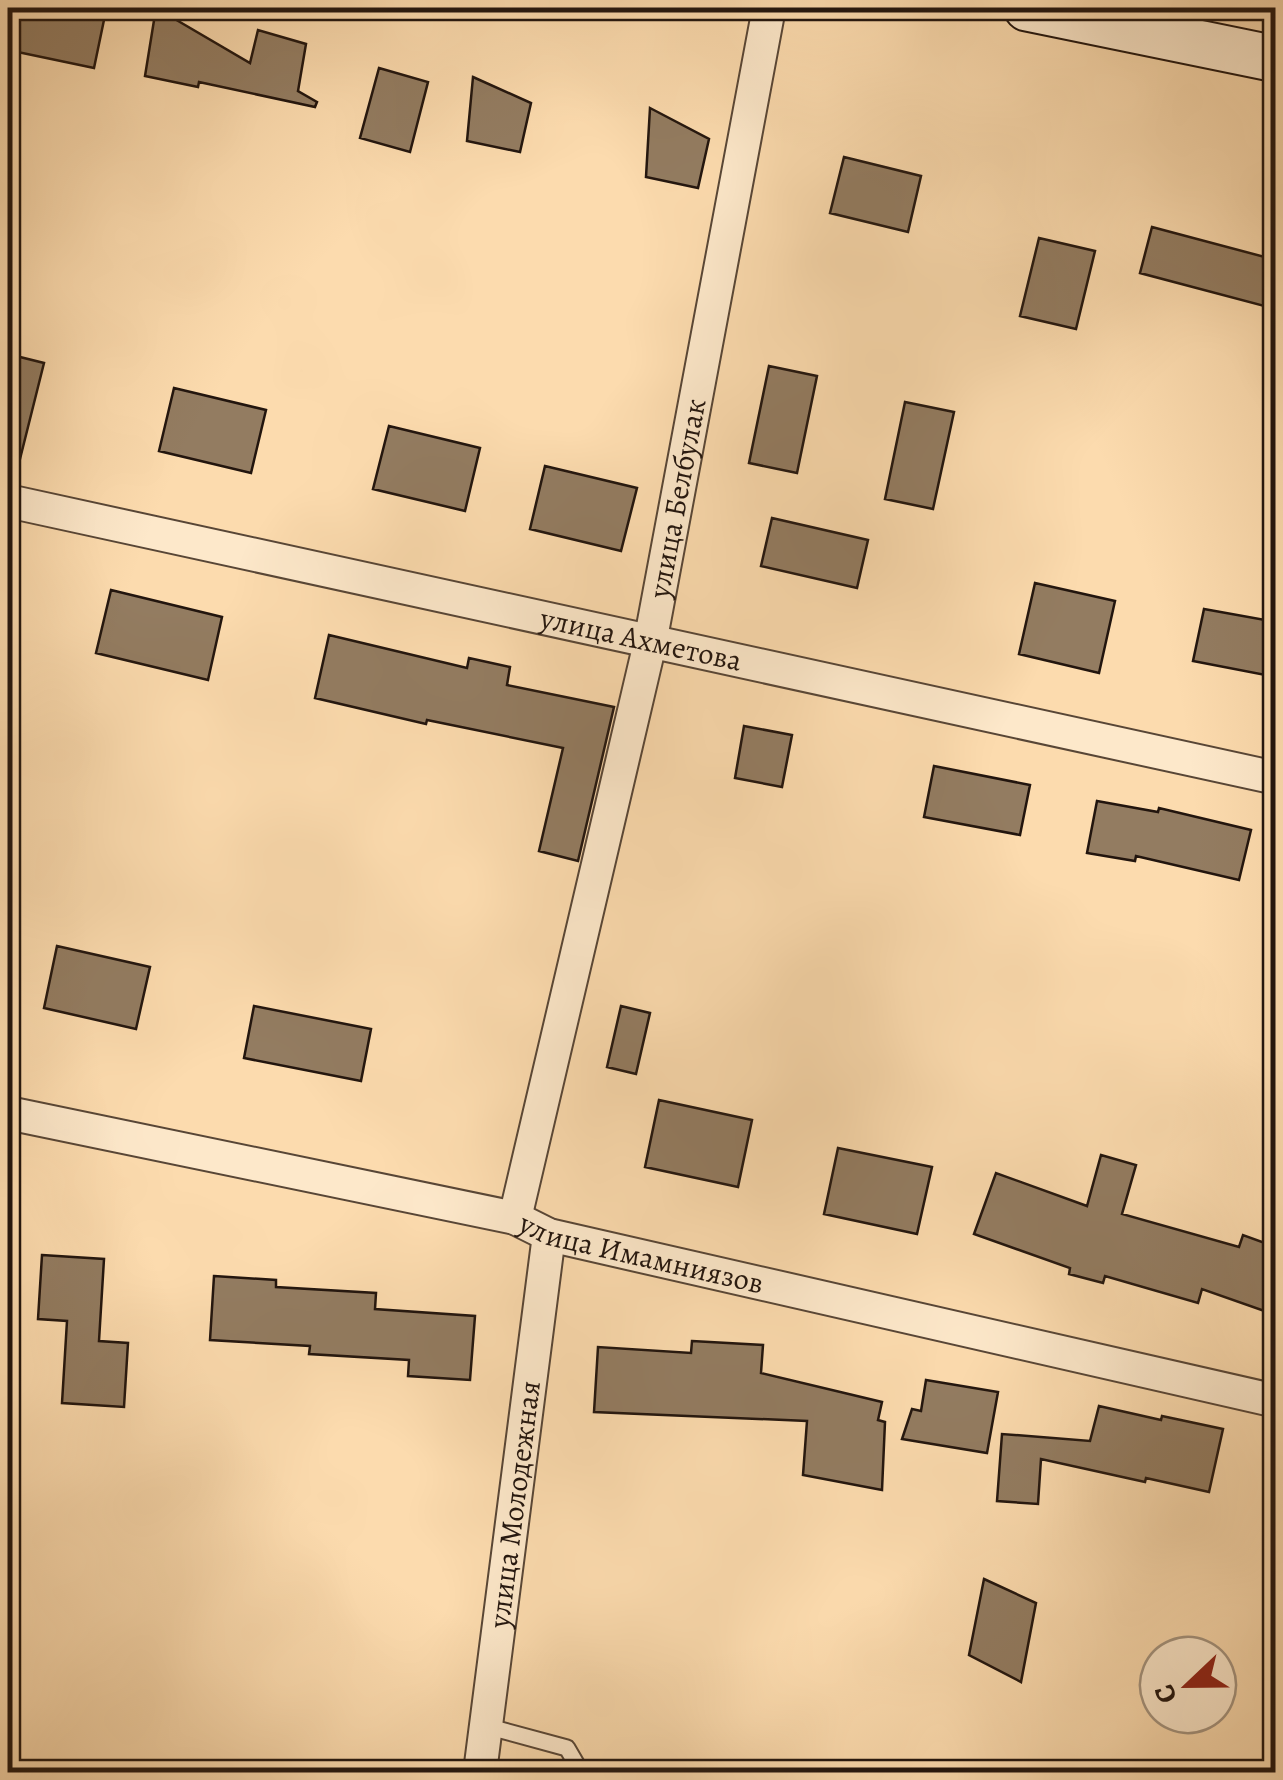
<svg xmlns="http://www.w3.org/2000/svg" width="1283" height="1780" viewBox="0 0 1283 1780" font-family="Alegreya,serif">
	<rect width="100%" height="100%" fill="#fcdbae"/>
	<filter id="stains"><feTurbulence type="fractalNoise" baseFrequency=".002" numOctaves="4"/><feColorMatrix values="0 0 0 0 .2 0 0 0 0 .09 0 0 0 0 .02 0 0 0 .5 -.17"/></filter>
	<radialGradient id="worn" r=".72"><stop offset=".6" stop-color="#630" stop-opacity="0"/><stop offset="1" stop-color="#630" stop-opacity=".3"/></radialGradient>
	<path fill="#937c61" stroke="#22150e" stroke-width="2.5" d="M 8,8 L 81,8 L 104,20 L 94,68 L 8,50 Z
		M 156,8 L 250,63 L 258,30 L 306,44 L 298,91 L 317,102 L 315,107 L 199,82 L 198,87 L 145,76 Z
		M 379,68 L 428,82 L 410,152 L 360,138 Z
		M 473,77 L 531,103 L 520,152 L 467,141 Z
		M 650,108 L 709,139 L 698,188 L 646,177 Z
		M 844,157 L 921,176 L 908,232 L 830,213 Z
		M 1152,227 L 1276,260 L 1276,309 L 1140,273 Z
		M 1039,238 L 1095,251 L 1076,329 L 1020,316 Z
		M 8,354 L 44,363 L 18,467 L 8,466 Z
		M 769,366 L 817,376 L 797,473 L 749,463 Z
		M 174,388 L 266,410 L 251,473 L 159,451 Z
		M 905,402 L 954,412 L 933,509 L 885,499 Z
		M 389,426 L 480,448 L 465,511 L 373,489 Z
		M 545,466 L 637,488 L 621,551 L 530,529 Z
		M 772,518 L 868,540 L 857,588 L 761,566 Z
		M 1035,583 L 1115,601 L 1099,673 L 1019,654 Z
		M 111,590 L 222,617 L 208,680 L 96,653 Z
		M 1204,609 L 1276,622 L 1276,677 L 1193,661 Z
		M 329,635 L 467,668 L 469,658 L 510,667 L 507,685 L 614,707 L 578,861 L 539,851 L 563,748 L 427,720 L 426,724 L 315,698 Z
		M 744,726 L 792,735 L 782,787 L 735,778 Z
		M 934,766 L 1030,785 L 1020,835 L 924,817 Z
		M 1097,801 L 1158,812 L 1159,808 L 1251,830 L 1239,880 L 1136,856 L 1135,861 L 1087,853 Z
		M 57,946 L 150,967 L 136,1029 L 44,1008 Z
		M 254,1006 L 371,1029 L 361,1081 L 244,1058 Z
		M 621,1006 L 650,1013 L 636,1074 L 607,1067 Z
		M 659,1100 L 752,1120 L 738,1187 L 645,1167 Z
		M 838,1148 L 932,1167 L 917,1234 L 824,1214 Z
		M 1101,1155 L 1136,1165 L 1122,1214 L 1239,1247 L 1243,1235 L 1276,1247 L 1276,1315 L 1202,1289 L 1198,1303 L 1105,1276 L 1103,1283 L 1069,1274 L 1070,1268 L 974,1234 L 996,1173 L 1087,1206 Z
		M 42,1255 L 104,1259 L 99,1341 L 128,1343 L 124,1407 L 62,1403 L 67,1321 L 38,1319 Z
		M 214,1276 L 276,1280 L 276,1287 L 376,1293 L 375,1309 L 475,1316 L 470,1380 L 408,1376 L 409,1360 L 309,1354 L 310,1346 L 210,1340 Z
		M 692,1341 L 763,1345 L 761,1373 L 882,1402 L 878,1420 L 885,1422 L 882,1490 L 803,1475 L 807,1421 L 594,1412 L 598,1347 L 691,1353 Z
		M 926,1380 L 998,1392 L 987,1453 L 902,1439 L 912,1409 L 921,1411 Z
		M 1099,1406 L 1161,1420 L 1162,1416 L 1223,1429 L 1209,1492 L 1146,1478 L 1145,1482 L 1041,1459 L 1038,1504 L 997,1501 L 1002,1434 L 1090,1441 Z
		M 984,1579 L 1036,1603 L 1021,1682 L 969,1655 Z"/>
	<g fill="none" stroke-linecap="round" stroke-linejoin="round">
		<defs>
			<path id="service" d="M 486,1726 L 567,1748 L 581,1772"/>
			<g id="minor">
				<path id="s1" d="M 8,501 L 1276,778"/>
				<path id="s2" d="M 8,1113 L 515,1218 L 549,1235 L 1276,1401"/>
				<path id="s3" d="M 515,1218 L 650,643 L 769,8"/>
				<path id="s4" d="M 480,1772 L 549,1235"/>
			</g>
			<path id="secondary" d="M 1027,8 L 1276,59"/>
		</defs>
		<use href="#service" stroke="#584636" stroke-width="19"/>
		<use href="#minor" stroke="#584636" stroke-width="36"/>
		<use href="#secondary" stroke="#22150e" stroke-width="49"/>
		<use href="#service" stroke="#fde8ca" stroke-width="15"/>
		<use href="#minor" stroke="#fde8ca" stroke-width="32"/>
		<use href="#secondary" stroke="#fde8ca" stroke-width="45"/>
	</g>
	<g text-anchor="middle" stroke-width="8" stroke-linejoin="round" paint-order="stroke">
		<g font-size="30" fill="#22150e" stroke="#fde8ca">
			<text dy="10" stroke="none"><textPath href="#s3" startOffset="738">улица Белбулак</textPath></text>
			<text dy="10" stroke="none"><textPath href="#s1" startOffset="648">улица Ахметова</textPath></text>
			<text dy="10" stroke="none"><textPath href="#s2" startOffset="650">улица Имамниязов</textPath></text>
			<text dy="10" stroke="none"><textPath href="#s4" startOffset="270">улица Молодежная</textPath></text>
		</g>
	</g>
	<rect width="1283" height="1780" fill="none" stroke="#fcdbae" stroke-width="40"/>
	<rect x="10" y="10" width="1263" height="1760" fill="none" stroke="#22150e" stroke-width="5"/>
	<rect x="20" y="20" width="1243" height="1740" fill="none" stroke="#22150e" stroke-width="2.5"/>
	<g transform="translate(1188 1685) rotate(248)"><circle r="48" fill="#fde8ca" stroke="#a5947f" stroke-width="2.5"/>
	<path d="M0-8L18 38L0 25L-18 38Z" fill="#8f2418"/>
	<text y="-15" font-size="28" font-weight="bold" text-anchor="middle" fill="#22150e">С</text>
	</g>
	<rect width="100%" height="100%" filter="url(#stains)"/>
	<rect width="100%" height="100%" fill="url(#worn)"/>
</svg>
